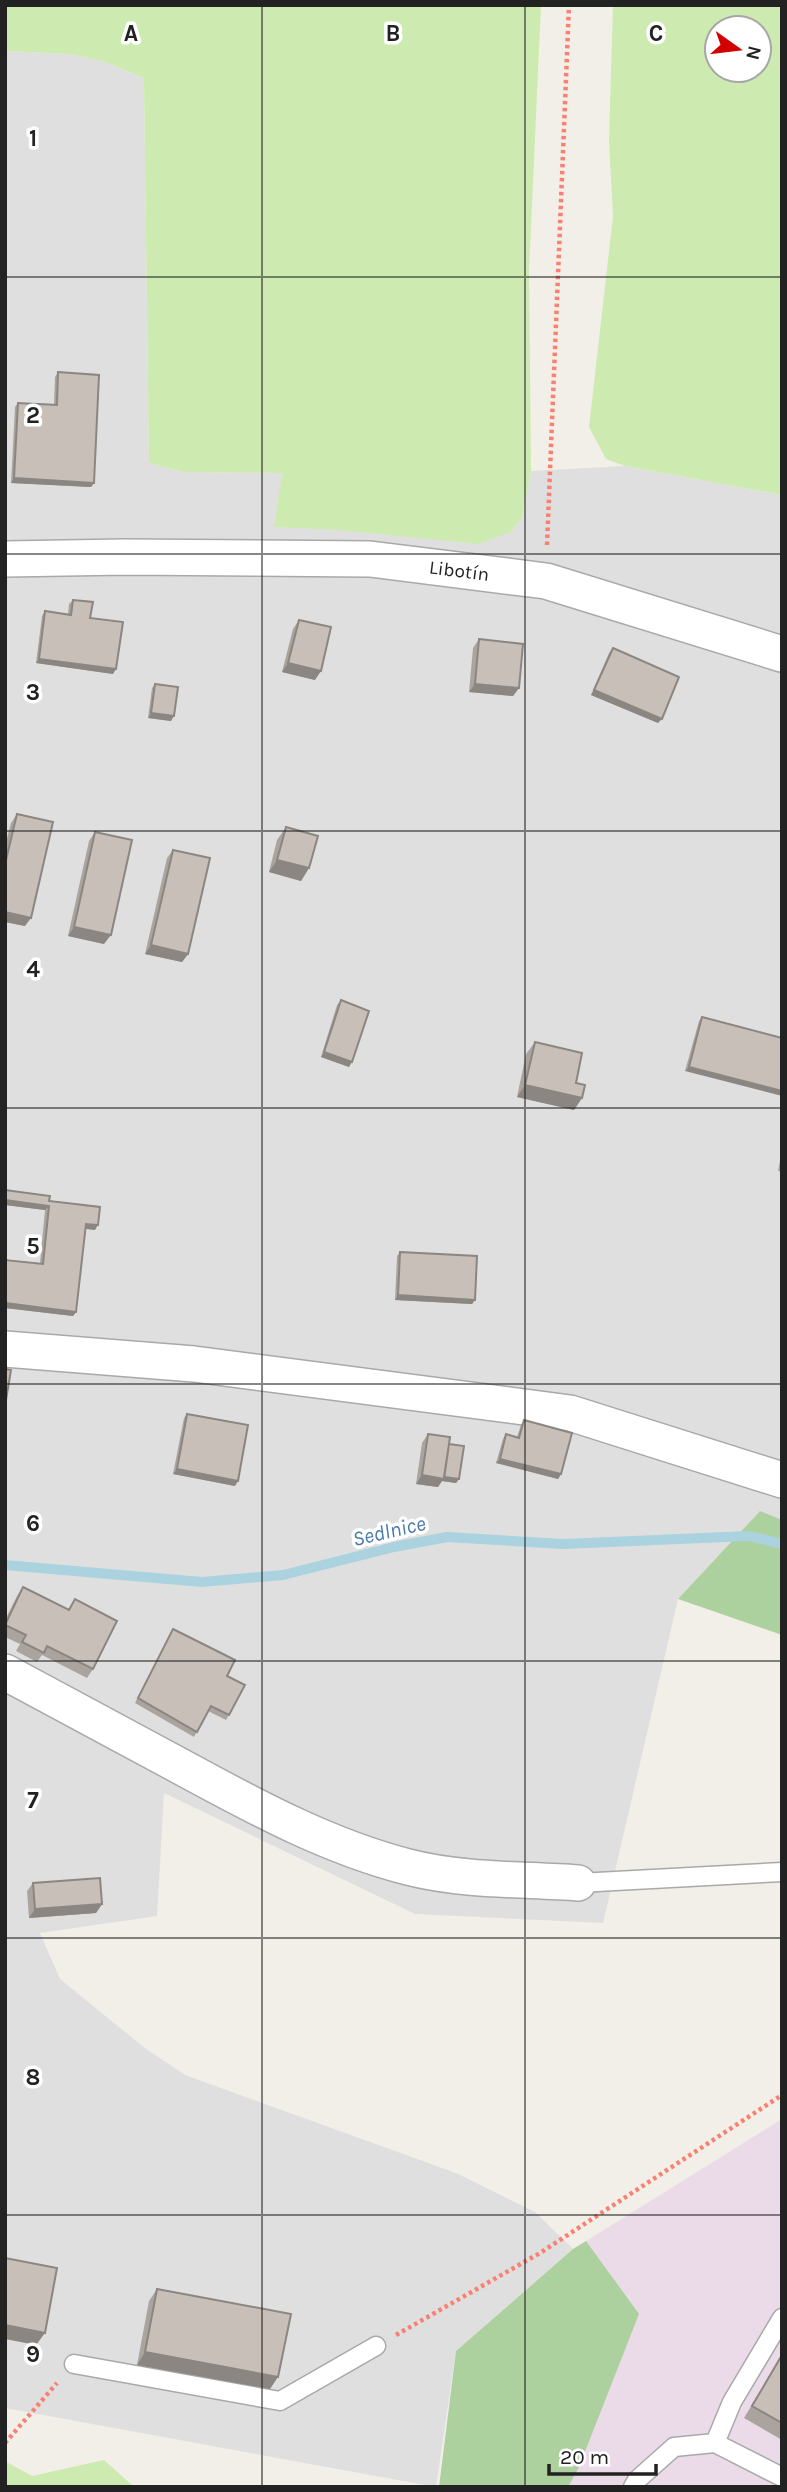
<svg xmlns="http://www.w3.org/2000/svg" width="787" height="2492" viewBox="0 0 787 2492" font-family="Karla,sans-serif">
	<rect width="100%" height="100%" fill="#f2efe9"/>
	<path fill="#e0dfdf" d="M 5,51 L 68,54 L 103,61 L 144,78 L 149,463 L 183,472 L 282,473 L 275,527 L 511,532 L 522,518 L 531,471 L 625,466 L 782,495 L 782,1520 L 759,1512 L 678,1599 L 603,1923 L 415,1914 L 164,1793 L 157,1916 L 40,1933 L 60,1979 L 146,2049 L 185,2075 L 456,2173 L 535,2212 L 573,2249 L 456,2351 L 436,2487 L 5,2408 Z"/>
	<path fill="#ebdbe8" d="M 782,2119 L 782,2487 L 491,2487 L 586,2241 Z"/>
	<path fill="#cdebb0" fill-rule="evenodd" d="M 5,5 L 541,5 L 529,271 L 531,471 L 522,518 L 511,532 L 478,544 L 339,530 L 274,527 L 282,473 L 183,472 L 149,463 L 144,78 L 103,61 L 68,54 L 5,51 Z
		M 613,5 L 782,5 L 782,495 L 625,466 L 606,459 L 589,427 L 613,216 L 609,140 ZM 717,28 L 759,28 L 759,70 L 717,70 Z
		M 104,2460 L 134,2487 L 5,2487 L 5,2461 L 32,2476 Z"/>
	<path fill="#add19e" d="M 760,1511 L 782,1520 L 782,1635 L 678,1599 Z
		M 586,2241 L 639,2314 L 579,2467 L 568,2487 L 439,2487 L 456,2351 L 573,2249 Z"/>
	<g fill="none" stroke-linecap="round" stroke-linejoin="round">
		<path stroke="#aad3df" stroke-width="10" d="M 5,1565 L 202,1582 L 283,1575 L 394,1547 L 447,1537 L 563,1544 L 749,1536 L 782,1544"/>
		<defs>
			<path id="service" d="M 578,1883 L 782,1872
				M 74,2364 L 280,2401 L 376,2346
				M 715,2443 L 732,2402 L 782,2318
				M 633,2487 L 637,2480 L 674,2447 L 715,2443 L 782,2477"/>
			<g id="minor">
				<path id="s1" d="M 5,559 L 125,557 L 370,559 L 546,581 L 782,654"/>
				<path d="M 5,1349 L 194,1364 L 570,1413 L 782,1480"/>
				<path d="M 5,1672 C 66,1705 127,1738 189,1771 C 259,1809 330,1847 408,1867 C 462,1881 522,1879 578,1883"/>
			</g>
		</defs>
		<use href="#service" stroke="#a9a9a9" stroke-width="21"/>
		<use href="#minor" stroke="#a9a9a9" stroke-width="38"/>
		<path stroke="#fa8072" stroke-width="4.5" stroke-dasharray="3.5 3.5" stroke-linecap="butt" d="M 547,545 L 569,5
			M 396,2335 L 540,2253 L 782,2095
			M 5,2443 L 57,2383"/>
		<use href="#service" stroke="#fff" stroke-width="18"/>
		<use href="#minor" stroke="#fff" stroke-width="35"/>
	</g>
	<path fill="#aba49e" d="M 58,372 L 94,483 L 91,487 L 11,483 L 15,407 L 18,403 L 54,404 L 55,377 Z
		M 73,600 L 113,674 L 36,663 L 42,616 L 45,611 L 68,614 L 69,604 Z
		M 299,620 L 315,680 L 282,672 L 293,629 Z
		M 479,639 L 519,688 L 513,696 L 469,692 L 473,648 Z
		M 613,648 L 658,723 L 591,695 L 609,653 Z
		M 155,684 L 171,721 L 148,718 L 152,688 Z
		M 17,814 L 25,926 L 5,922 L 5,846 L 11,823 Z
		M 286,827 L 309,868 L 301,881 L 269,872 L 277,840 Z
		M 95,832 L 104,944 L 68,936 L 89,841 Z
		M 173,850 L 188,954 L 182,962 L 145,954 L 167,858 Z
		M 341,1000 L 349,1067 L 321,1057 L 337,1005 Z
		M 702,1017 L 782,1038 L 685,1071 L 699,1021 Z
		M 535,1042 L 576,1083 L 582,1098 L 574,1110 L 517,1097 L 526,1054 Z
		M 782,1150 L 782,1172 L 778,1171 Z
		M 5,1190 L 49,1201 L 95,1230 L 85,1229 L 76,1312 L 73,1316 L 5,1308 L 5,1260 L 40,1263 L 45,1210 L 5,1205 Z
		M 400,1252 L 475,1300 L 472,1304 L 395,1300 L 397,1256 Z
		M 187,1414 L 235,1486 L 173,1474 L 184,1418 Z
		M 524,1420 L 561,1474 L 558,1479 L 496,1463 L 503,1439 L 506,1434 L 517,1437 L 521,1425 Z
		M 428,1434 L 449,1444 L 459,1479 L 456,1483 L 442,1481 L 438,1487 L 416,1484 L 422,1443 Z
		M 23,1587 L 68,1610 L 75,1599 L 93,1669 L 87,1678 L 42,1655 L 37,1662 L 16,1651 L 20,1644 L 5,1637 L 5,1620 L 17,1596 Z
		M 173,1629 L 227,1676 L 229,1715 L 226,1720 L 208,1711 L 194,1737 L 135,1703 Z
		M 33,1883 L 102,1904 L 96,1913 L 29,1918 L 27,1891 Z
		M 157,2289 L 270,2389 L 137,2365 L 149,2301 Z
		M 782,2355 L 782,2440 L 744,2418 Z"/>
	<path fill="#8b8681" d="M 14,478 L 94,483 L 91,487 L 11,483 Z
		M 39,659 L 116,669 L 113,674 L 36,663 Z
		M 288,663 L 321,671 L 315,680 L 282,672 Z
		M 475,684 L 519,688 L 513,696 L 469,692 Z
		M 594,690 L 662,719 L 658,723 L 591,695 Z
		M 151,713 L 174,716 L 171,721 L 148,718 Z
		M 277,860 L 309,868 L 301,881 L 269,872 Z
		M 5,912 L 31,918 L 25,926 L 5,922 Z
		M 74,927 L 111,935 L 104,944 L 68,936 Z
		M 151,945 L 188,954 L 182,962 L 145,954 Z
		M 324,1052 L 352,1062 L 349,1067 L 321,1057 Z
		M 689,1067 L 782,1091 L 782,1096 L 685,1071 Z
		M 525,1085 L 582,1098 L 574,1110 L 517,1097 Z
		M 5,1200 L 49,1206 L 45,1210 L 5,1205 Z
		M 86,1224 L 98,1225 L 95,1230 L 82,1228 Z
		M 398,1295 L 475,1300 L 472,1304 L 395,1300 Z
		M 5,1303 L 76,1312 L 73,1316 L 5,1308 Z
		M 500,1459 L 561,1474 L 558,1479 L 496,1463 Z
		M 177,1469 L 238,1481 L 235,1486 L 173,1474 Z
		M 422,1475 L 442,1477 L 459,1479 L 456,1483 L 442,1481 L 438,1487 L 416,1484 Z
		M 102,1904 L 96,1913 L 29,1918 L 35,1909 Z
		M 5,2325 L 45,2333 L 36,2345 L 5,2339 Z
		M 145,2352 L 278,2377 L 270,2389 L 137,2365 Z"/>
	<path fill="#c7bfb8" stroke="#8b8681" stroke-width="2" d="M 58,372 L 99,375 L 94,483 L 14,478 L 18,403 L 57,405 Z
		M 73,600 L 93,602 L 90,618 L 123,622 L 116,669 L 39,659 L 45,611 L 71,615 Z
		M 299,620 L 331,627 L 321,671 L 288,663 Z
		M 479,639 L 523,644 L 519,688 L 475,684 Z
		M 613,648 L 679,677 L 662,719 L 594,690 Z
		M 155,684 L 178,687 L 174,716 L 151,713 Z
		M 17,814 L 53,822 L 31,918 L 5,912 L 5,864 Z
		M 286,827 L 318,836 L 309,868 L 277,860 Z
		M 95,832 L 132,840 L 111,935 L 74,927 Z
		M 173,850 L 210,858 L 188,954 L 151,945 Z
		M 341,1000 L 369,1011 L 352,1062 L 324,1052 Z
		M 702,1017 L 782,1038 L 782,1091 L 689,1067 Z
		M 535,1042 L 582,1053 L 576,1083 L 585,1085 L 582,1098 L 525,1085 Z
		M 5,1190 L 50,1196 L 49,1201 L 100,1207 L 98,1225 L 86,1224 L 76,1312 L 5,1303 L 5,1260 L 43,1264 L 49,1206 L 5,1200 Z
		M 400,1252 L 477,1256 L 475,1300 L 398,1295 Z
		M 5,1369 L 11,1370 L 5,1406 Z
		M 187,1414 L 248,1425 L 238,1481 L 177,1469 Z
		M 524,1420 L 572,1433 L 561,1474 L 500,1459 L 506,1434 L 519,1438 Z
		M 428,1434 L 450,1437 L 444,1479 L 422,1475 Z
		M 449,1444 L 464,1446 L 459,1479 L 444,1477 Z
		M 23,1587 L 69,1610 L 75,1599 L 117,1621 L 93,1669 L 47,1646 L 44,1653 L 22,1642 L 26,1635 L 5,1625 Z
		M 173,1629 L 235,1660 L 227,1676 L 245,1685 L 229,1715 L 211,1706 L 197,1732 L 138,1698 Z
		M 100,1878 L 102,1904 L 35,1909 L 33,1883 Z
		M 5,2258 L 57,2268 L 45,2333 L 5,2325 Z
		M 157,2289 L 291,2314 L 278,2377 L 145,2352 Z
		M 782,2355 L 782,2423 L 752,2406 Z"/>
	<path fill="none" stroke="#222" stroke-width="2" stroke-opacity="0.55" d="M 262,5 L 262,2487M 525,5 L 525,2487M 5,277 L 782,277M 5,554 L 782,554M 5,831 L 782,831M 5,1108 L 782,1108M 5,1384 L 782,1384M 5,1661 L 782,1661M 5,1938 L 782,1938M 5,2215 L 782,2215"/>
	<g text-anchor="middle" stroke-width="7" stroke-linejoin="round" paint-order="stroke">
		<g font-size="19" fill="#222" stroke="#fff">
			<text dy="7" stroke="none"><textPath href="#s1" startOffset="455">Libotín</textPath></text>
		</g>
		<g font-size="21" font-style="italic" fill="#4a7aab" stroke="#fff">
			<text transform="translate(389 1531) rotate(-13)" y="7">Sedlnice</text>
		</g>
	</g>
	<g font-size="23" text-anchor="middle" font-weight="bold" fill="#222" stroke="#fff" stroke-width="7" stroke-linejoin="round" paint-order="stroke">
		<text x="131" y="41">A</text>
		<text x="393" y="41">B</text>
		<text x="656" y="41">C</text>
		<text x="33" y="146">1</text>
		<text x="33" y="423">2</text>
		<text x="33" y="700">3</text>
		<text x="33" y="977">4</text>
		<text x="33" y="1254">5</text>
		<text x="33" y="1531">6</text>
		<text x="33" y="1808">7</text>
		<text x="33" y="2085">8</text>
		<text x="33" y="2362">9</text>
	</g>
	<rect width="787" height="2492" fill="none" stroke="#222222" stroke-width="14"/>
	<g transform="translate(738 49) rotate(104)"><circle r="33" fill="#ffffff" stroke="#a7a7a7" stroke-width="2"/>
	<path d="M0-5L12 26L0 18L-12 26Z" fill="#d40000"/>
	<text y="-10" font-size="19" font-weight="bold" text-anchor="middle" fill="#222222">N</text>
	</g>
	<path d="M549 2464v10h107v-10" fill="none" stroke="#222222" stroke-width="3.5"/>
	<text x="560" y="2464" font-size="21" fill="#222222" stroke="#ffffff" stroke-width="5" paint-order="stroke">20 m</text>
</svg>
